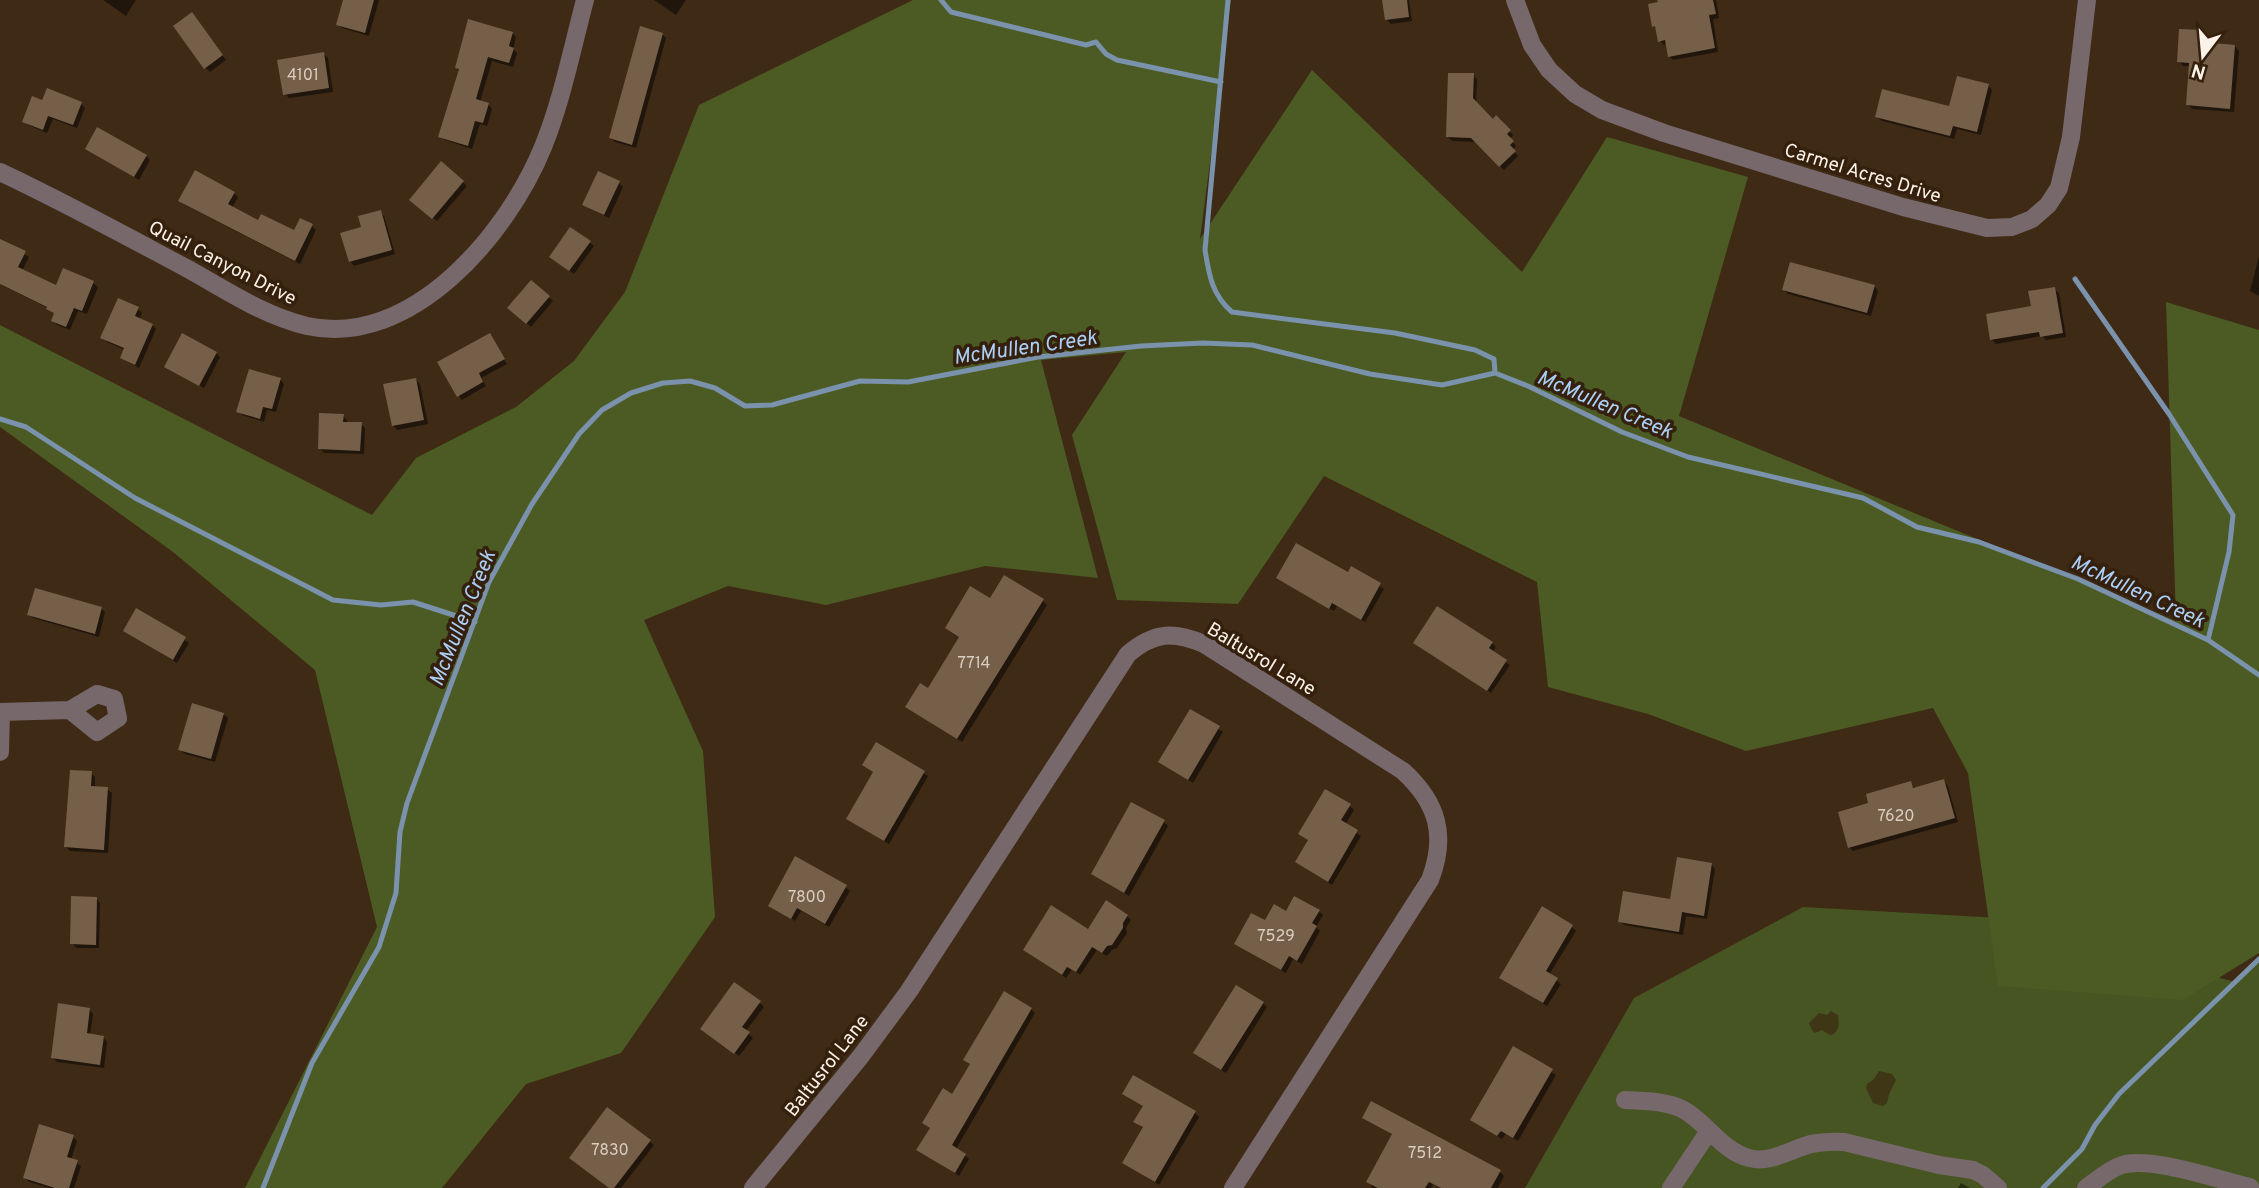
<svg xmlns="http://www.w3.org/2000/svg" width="2259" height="1188" viewBox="0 0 2259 1188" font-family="Overpass,sans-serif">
	<rect width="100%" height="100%" fill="#3f2a16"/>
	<path fill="#475522" d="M 1803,907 L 2000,918 L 2235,982 L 2259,959 L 2259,1188 L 1525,1188 L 1634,998 Z"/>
	<path fill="#4c5b23" d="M 913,0 L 1231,0 L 1200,239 L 1312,70 L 1522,272 L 1607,137 L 1748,177 L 1679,416 L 2176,621 L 2166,302 L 2259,330 L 2259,953 L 2183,1000 L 1998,986 L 1968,773 L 1933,708 L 1746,751 L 1648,714 L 1548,687 L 1537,582 L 1324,476 L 1238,604 L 1117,600 L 1072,435 L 1126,352 L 1041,360 L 1098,578 L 985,566 L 826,605 L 728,586 L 644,620 L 703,751 L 715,917 L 621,1053 L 526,1084 L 442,1188 L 245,1188 L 377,927 L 315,670 L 173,552 L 0,427 L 0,325 L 372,515 L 416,458 L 516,407 L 574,361 L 625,292 L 699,105 Z"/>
	<path fill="#3f3616" d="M 1831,1011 L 1838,1015 C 1839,1023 1840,1028 1834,1034 L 1830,1035 L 1822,1030 L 1815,1033 L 1812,1030 L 1809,1023 L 1819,1013 L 1827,1015 Z
		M 1879,1071 L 1892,1074 L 1896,1080 L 1889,1094 L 1887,1103 L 1883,1106 L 1873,1103 L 1866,1088 L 1867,1084 L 1874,1079 Z"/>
	<path fill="#0007" d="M 103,0 L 136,0 L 126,16 Z
		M 345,0 L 379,0 L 369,36 L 342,28 L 338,24 Z
		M 654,0 L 686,0 L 676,15 Z
		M 1384,0 L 1409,0 L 1412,21 L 1391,24 L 1387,20 Z
		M 1659,0 L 1716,0 L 1719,18 L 1713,19 L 1718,52 L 1673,60 L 1669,56 L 1667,44 L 1664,45 L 1660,41 L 1658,30 L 1654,26 Z
		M 196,19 L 226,60 L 210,72 L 206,68 Z
		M 2202,32 L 2206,36 L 2205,44 L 2235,46 L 2239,51 L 2234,112 L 2192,109 L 2188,104 L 2191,66 L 2183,66 L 2179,61 Z
		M 512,33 L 516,37 L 513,49 L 517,53 L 513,67 L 492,61 L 480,102 L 488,104 L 492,109 L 487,126 L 480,124 L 472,149 L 445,140 L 440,136 L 460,72 L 457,68 Z
		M 662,34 L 666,38 L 636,148 L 615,142 L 611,138 Z
		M 323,54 L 328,58 L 333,92 L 289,98 L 285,94 Z
		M 1473,75 L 1477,79 L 1476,104 L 1493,121 L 1496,118 L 1513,135 L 1510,139 L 1516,146 L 1513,150 L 1518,156 L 1504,170 L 1477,142 L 1452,141 L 1448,137 Z
		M 1988,85 L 1992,90 L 1981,135 L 1957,129 L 1954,139 L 1882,121 L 1877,117 L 1951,108 Z
		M 43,102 L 81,104 L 85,108 L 77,128 L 53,119 L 47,133 L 28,125 L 24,121 Z
		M 87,149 L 146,156 L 150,160 L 139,180 Z
		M 463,182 L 467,186 L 437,221 L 415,203 Z
		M 619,183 L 623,187 L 609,218 L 589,208 L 584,204 Z
		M 234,193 L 238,197 L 232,208 L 259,223 L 295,232 L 312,226 L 316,230 L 300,264 L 185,205 L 181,200 Z
		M 380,212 L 384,216 L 395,254 L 354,266 L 350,261 L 363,228 Z
		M 0,240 L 29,257 L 22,271 L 57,288 L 64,271 L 93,283 L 98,287 L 87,314 L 78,311 L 70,330 L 57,325 L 53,321 L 55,314 L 48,308 L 3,286 L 0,284 Z
		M 589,242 L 594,246 L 574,274 L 556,261 Z
		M 2259,256 L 2259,296 L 2250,291 Z
		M 1874,286 L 1878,291 L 1871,316 L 1788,294 L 1784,290 Z
		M 2054,289 L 2059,293 L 2066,337 L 2046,340 L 2042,336 L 1996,344 L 1992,340 Z
		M 549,297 L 553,301 L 531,327 L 513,312 Z
		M 138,309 L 142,313 L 139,320 L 152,325 L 156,329 L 139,368 L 122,358 L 125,350 L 107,342 L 103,338 Z
		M 489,335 L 507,364 L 481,378 L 486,386 L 462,400 L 458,395 Z
		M 216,353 L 220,357 L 204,388 L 166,367 Z
		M 280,379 L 284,384 L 276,412 L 267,410 L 264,422 L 242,415 L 238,411 Z
		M 416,380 L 420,384 L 428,424 L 397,430 L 393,426 Z
		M 343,416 L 347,420 L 347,424 L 361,424 L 365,428 L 364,454 L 324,453 L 320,448 Z
		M 1352,569 L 1384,589 L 1365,622 L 1337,606 L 1334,611 L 1278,578 L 1348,575 Z
		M 990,601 L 1043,601 L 1047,605 L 962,742 L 907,707 L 929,691 L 961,638 L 947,628 Z
		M 101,608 L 105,612 L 99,637 L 33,618 L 29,614 Z
		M 137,610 L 189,643 L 177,663 L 125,631 Z
		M 1492,643 L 1496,647 L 1492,653 L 1510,665 L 1491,693 L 1419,647 Z
		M 1191,711 L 1223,732 L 1193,783 L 1160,762 Z
		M 223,714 L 228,718 L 215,762 L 185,754 L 180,750 Z
		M 876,745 L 928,776 L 889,844 L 848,819 L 875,773 Z
		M 91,773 L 95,777 L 95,788 L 107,789 L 112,793 L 108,853 L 70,851 L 66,847 Z
		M 1944,781 L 1948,786 L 1958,822 L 1853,851 L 1849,847 L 1871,805 L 1910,783 L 1914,788 Z
		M 1350,806 L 1354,810 L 1345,825 L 1361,836 L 1332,885 L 1297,862 L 1309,841 L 1300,834 Z
		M 1164,822 L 1168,826 L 1129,896 L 1093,874 Z
		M 1711,864 L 1715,869 L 1707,919 L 1686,916 L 1683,935 L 1624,925 L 1620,921 L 1672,901 Z
		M 845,887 L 850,891 L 829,927 L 801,911 L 795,921 L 770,905 Z
		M 96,898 L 100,903 L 99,948 L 76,948 L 72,943 Z
		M 1319,911 L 1323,915 L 1316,927 L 1320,931 L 1302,964 L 1293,959 L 1286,973 L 1240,947 L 1265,923 L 1287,913 Z
		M 1127,916 L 1131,920 L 1126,928 L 1127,933 L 1117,948 L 1112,950 L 1107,956 L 1097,950 L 1080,975 L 1072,969 L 1066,978 L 1029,954 Z
		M 1572,927 L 1576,931 L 1549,975 L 1561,984 L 1547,1006 L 1506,981 Z
		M 760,1003 L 764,1007 L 746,1031 L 753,1038 L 739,1056 L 707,1033 Z
		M 1263,1003 L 1267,1007 L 1226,1073 L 1200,1057 Z
		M 89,1009 L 93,1014 L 90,1036 L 103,1037 L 107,1042 L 104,1068 L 57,1062 L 53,1058 Z
		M 1031,1009 L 1035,1013 L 956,1149 L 969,1159 L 959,1176 L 919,1150 L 971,1065 Z
		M 1514,1048 L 1556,1075 L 1518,1141 L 1506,1133 L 1502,1139 L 1472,1120 Z
		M 1195,1113 L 1199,1117 L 1159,1185 L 1124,1163 L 1144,1128 L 1136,1122 Z
		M 1364,1117 L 1500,1172 L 1504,1176 L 1498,1188 L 1440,1188 L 1433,1184 L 1431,1188 L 1371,1188 L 1372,1186 L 1368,1182 L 1394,1135 Z
		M 73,1137 L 77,1141 L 71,1160 L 81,1166 L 74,1188 L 49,1188 L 29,1182 L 25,1178 Z
		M 649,1141 L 654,1145 L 621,1188 L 610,1188 Z
		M 1961,1183 L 1970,1188 L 1958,1188 Z"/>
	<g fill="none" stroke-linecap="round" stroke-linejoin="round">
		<path stroke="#7b92ad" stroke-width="5" d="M 941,0 L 951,12 L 1086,45 L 1096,42 L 1106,54 L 1117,60 L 1221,82
			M 1228,0 L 1205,250 C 1209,275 1212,295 1232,312 L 1395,333 L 1475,350 L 1494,359 L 1495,373
			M 2075,279 L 2169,414 L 2233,515 L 2229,552 L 2208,640
			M 0,419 L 26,427 L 135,498 L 333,600 L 381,605 L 413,602 L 475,622
			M 263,1188 L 312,1063 L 379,947 L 396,893 L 400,832 L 407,803 L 489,582 L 532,504 L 579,434 L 602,410 L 631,393 L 663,383 L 690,381 L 715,388 L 745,406 L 772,405 L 860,381 L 908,382 L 1038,357 L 1141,346 L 1203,343 L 1252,345 L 1370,374 L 1442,385 L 1495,373 L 1528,386 L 1622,432 L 1688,457 L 1863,498 L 1917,527 L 1979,542 L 2078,579 L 2208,640 L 2259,675
			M 2043,1188 L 2082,1149 L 2095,1125 L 2119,1094 L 2259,959"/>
	</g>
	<path fill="#765f49" d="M 343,0 L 374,0 L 365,33 L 336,25 Z
		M 1382,0 L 1407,0 L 1409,17 L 1385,20 Z
		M 1657,0 L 1713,0 L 1716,14 L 1709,15 L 1715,48 L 1668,57 L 1665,40 L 1658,42 L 1655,26 L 1652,27 L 1648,4 L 1658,2 Z
		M 192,12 L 223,55 L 204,69 L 173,26 Z
		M 468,19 L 513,32 L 509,46 L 514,48 L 509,63 L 488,57 L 476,99 L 489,103 L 483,123 L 475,121 L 468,146 L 438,137 L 459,69 L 455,68 Z
		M 640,26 L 663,33 L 632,145 L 609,138 Z
		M 2179,29 L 2203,30 L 2202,42 L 2235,45 L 2230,109 L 2186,105 L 2189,63 L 2177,62 Z
		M 324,52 L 329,88 L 283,95 L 277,60 Z
		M 1448,73 L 1474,73 L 1473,98 L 1493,119 L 1496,115 L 1511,130 L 1507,134 L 1514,141 L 1510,145 L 1516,151 L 1499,167 L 1471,138 L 1446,137 Z
		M 1957,76 L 1989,84 L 1977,132 L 1953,126 L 1950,136 L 1875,117 L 1882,89 L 1949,106 Z
		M 47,88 L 82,102 L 73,125 L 48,116 L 43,130 L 22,122 L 32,96 L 42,100 Z
		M 97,127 L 147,155 L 134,177 L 85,149 Z
		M 441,161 L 464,181 L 432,219 L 409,200 Z
		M 195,170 L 235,192 L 228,204 L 258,220 L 261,214 L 294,230 L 300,218 L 313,224 L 295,261 L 178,201 Z
		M 598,171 L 620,181 L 604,215 L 582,205 Z
		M 381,210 L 392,250 L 349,262 L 340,233 L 361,227 L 358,216 Z
		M 570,227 L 591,241 L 569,271 L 549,257 Z
		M 0,239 L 26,251 L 18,267 L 56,285 L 63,268 L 94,281 L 82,311 L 74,308 L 66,327 L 51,321 L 54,313 L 46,309 L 47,307 L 0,284 Z
		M 1790,262 L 1875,285 L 1867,313 L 1782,290 Z
		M 531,280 L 550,296 L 526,324 L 507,308 Z
		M 2055,287 L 2063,333 L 2040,337 L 2039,332 L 1990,340 L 1986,314 L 2031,306 L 2028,291 Z
		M 118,298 L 139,307 L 135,316 L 153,324 L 135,365 L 120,358 L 124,348 L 100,338 Z
		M 182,333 L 217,352 L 199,386 L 164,367 Z
		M 490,333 L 505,359 L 479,373 L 483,382 L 457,397 L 437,362 Z
		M 249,369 L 281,378 L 272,409 L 263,407 L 260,419 L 236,412 Z
		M 416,378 L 424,420 L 392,426 L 383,384 Z
		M 319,413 L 344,414 L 343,422 L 362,422 L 360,451 L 318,449 Z
		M 1296,543 L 1348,572 L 1351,566 L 1381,583 L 1361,620 L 1332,603 L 1329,609 L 1276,578 Z
		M 1004,575 L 1044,599 L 957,739 L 905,707 L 920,683 L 928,688 L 959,637 L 945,628 L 970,586 L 990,598 Z
		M 35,588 L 102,607 L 95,634 L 27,615 Z
		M 1437,606 L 1493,642 L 1489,648 L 1507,660 L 1487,691 L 1413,643 Z
		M 136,608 L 186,637 L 173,660 L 123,631 Z
		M 192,703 L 224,713 L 211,759 L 178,750 Z
		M 1190,709 L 1220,726 L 1188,780 L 1158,762 Z
		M 876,742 L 925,771 L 884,841 L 846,819 L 873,772 L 862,765 Z
		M 70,770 L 92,771 L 91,786 L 108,787 L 104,850 L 64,847 Z
		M 1944,779 L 1955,818 L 1848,848 L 1838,812 L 1868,803 L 1866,794 L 1911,781 L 1913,788 Z
		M 1325,789 L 1351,804 L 1341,820 L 1358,830 L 1328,882 L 1295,862 L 1308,840 L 1298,834 Z
		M 1131,802 L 1165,820 L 1124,893 L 1091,874 Z
		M 795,856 L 847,885 L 825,924 L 797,908 L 791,919 L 768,906 Z
		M 1677,857 L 1712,863 L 1704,916 L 1682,912 L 1679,932 L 1618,922 L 1623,891 L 1670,899 Z
		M 71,896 L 97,897 L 96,945 L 70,944 Z
		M 1294,896 L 1320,910 L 1312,923 L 1317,926 L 1297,961 L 1289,956 L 1281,970 L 1234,944 L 1251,913 L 1265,920 L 1274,904 L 1286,911 Z
		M 1106,900 L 1128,915 L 1123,923 L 1123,928 L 1112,945 L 1107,946 L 1102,953 L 1092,947 L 1076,972 L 1067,967 L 1062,975 L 1023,950 L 1051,905 L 1088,929 Z
		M 1542,906 L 1573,925 L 1546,971 L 1558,978 L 1543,1003 L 1499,978 Z
		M 734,982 L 761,1001 L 742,1027 L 750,1032 L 734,1054 L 700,1029 Z
		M 1236,985 L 1264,1002 L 1221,1070 L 1193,1053 Z
		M 1004,991 L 1032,1008 L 952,1145 L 966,1154 L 955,1173 L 916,1150 L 930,1128 L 922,1123 L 943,1088 L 952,1094 L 970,1064 L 963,1060 Z
		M 58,1003 L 90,1008 L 87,1033 L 104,1036 L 100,1065 L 51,1058 Z
		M 1513,1046 L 1553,1069 L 1513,1138 L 1501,1131 L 1497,1136 L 1470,1120 Z
		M 1133,1075 L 1196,1111 L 1155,1182 L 1122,1163 L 1143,1127 L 1133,1122 L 1143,1106 L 1122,1094 Z
		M 1371,1101 L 1501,1170 L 1491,1188 L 1441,1188 L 1429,1182 L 1425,1188 L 1378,1188 L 1366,1182 L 1392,1134 L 1362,1118 Z
		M 607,1107 L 651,1140 L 614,1188 L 609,1188 L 569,1158 Z
		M 39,1124 L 74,1135 L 67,1157 L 78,1160 L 69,1188 L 55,1188 L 23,1178 Z"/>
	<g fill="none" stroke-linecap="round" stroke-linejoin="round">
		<path stroke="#77686b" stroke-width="18" d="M 1515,0 L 1532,45 L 1549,70 L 1575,94 L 1602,110 L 1664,133 L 1903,207 L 1987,228 L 2012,227 L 2032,219 L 2048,205 L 2059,188 L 2071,137 L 2087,0
			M 0,172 C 64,202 126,236 188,269 C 226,290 264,316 307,326 C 412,349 508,233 543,147 C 562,100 572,49 585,0
			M 0,712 L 70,710 L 97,694 L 114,699 L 118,718 L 97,732 L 70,710
			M 0,752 L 1,712
			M 1625,1100 C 1644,1101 1667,1101 1684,1110 C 1707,1123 1722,1151 1749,1158 C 1769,1164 1792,1149 1811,1144 C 1823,1142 1832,1141 1844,1142 L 1939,1165 L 1973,1170 L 1983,1175 L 1998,1188
			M 753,1188 L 861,1056 L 909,991 L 1128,654 C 1154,632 1173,631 1204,644 L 1403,771 C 1438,803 1447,836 1430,880 L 1233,1188
			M 1671,1188 L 1709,1131
			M 2086,1188 C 2097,1180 2109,1169 2122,1165 C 2151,1156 2219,1180 2250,1187"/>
	</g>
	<g text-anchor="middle" stroke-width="7" stroke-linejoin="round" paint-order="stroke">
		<g font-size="16" fill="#dbcdc0">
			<text x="303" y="80">4101</text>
			<text x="974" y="668">7714</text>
			<text x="1896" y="821">7620</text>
			<text x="807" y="902">7800</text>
			<text x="1276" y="941">7529</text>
			<text x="610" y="1155">7830</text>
			<text x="1425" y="1158">7512</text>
		</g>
		<g font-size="19" fill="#fdf2e8" stroke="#34200c">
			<text transform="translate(1863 172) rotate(17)" y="7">Carmel Acres Drive</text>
			<text transform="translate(223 262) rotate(27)" y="7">Quail Canyon Drive</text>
			<text transform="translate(1262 658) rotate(31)" y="7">Baltusrol Lane</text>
			<text transform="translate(826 1065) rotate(-52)" y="7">Baltusrol Lane</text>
		</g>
		<g font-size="21" font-style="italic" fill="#accff7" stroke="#34200c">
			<text transform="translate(1025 347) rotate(-8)" y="7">McMullen Creek</text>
			<text transform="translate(1605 404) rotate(23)" y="7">McMullen Creek</text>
			<text transform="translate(2138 591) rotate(25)" y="7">McMullen Creek</text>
			<text transform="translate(462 618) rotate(-68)" y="7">McMullen Creek</text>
		</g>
	</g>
	<g transform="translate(2203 56) rotate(196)" stroke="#34200c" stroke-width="5" paint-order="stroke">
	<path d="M0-5L12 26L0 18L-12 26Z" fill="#fdf2e8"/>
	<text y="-10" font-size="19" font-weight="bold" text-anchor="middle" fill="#fdf2e8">N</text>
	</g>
</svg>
